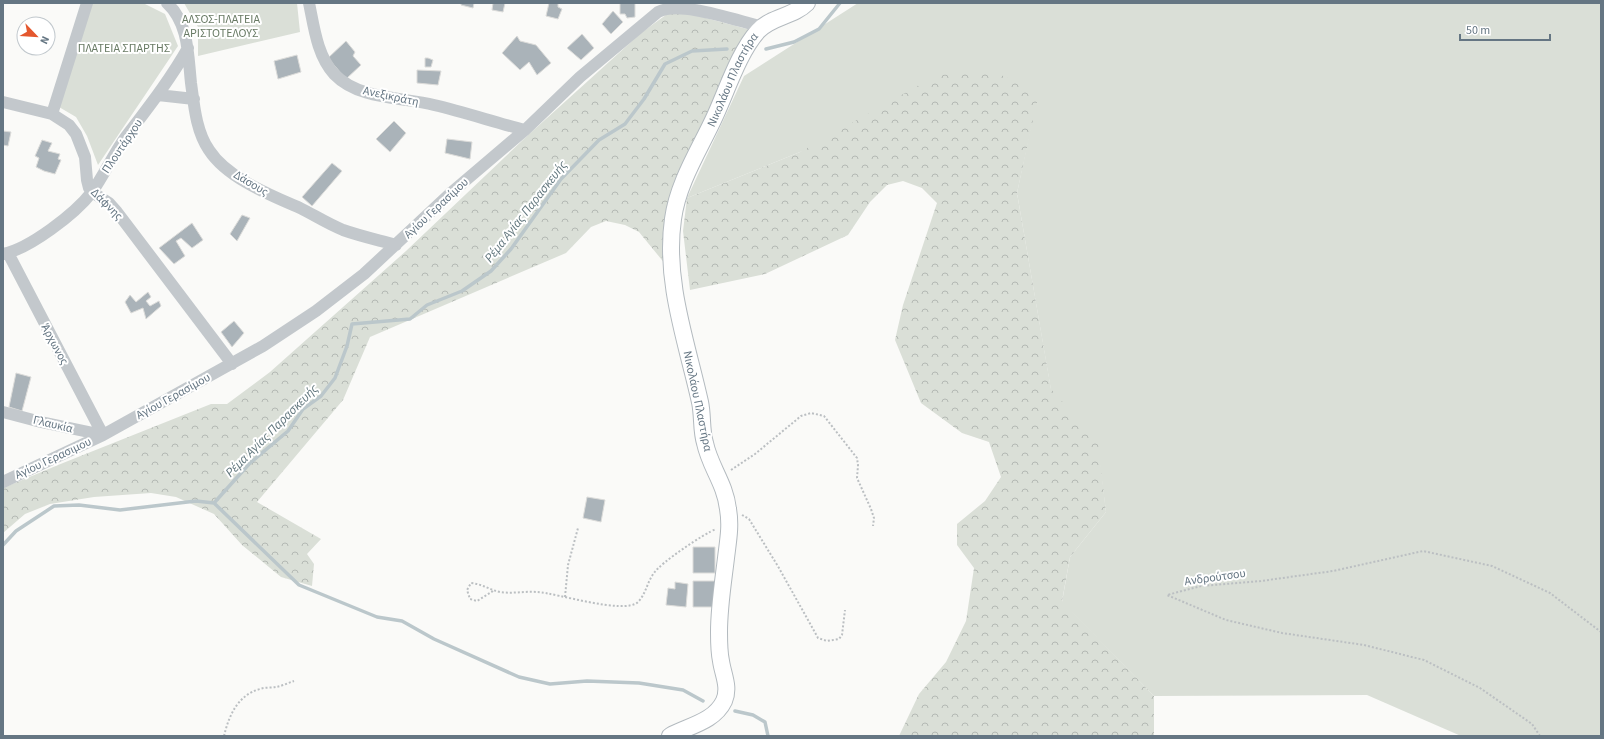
<svg xmlns="http://www.w3.org/2000/svg" width="1604" height="739" viewBox="0 0 1604 739" font-family="'Source Sans 3',sans-serif">
	<defs>
		<pattern id="forest-crowns" width="20" height="18" patternUnits="userSpaceOnUse"><rect width="20" height="18" fill="#dadfd7"/><path d="M2 6a3 3 0 1 1 6 0M12 15a3 3 0 1 1 6 0" fill="none" stroke="#b4b9b4"/></pattern>
	</defs>
	<rect width="100%" height="100%" fill="#fafaf8"/>
	<path fill="#dadfd7" d="M 91,3 L 143,3 L 165,14 L 178,46 L 98,165 L 87,136 L 76,117 L 59,107 Z
		M 184,3 L 297,3 L 300,32 L 198,56 L 198,27 Z
		M 858,3 L 1601,3 L 1601,736 L 1461,736 L 1367,695 L 1154,696 L 1062,602 L 1070,557 L 1106,512 L 1097,441 L 1051,390 L 1017,193 L 1038,93 L 800,152 L 687,198 L 744,76 Z"/>
	<path fill="url(#forest-crowns)" d="M 670,12 L 683,12 L 751,30 L 672,202 L 666,265 L 639,232 L 625,225 L 606,221 L 591,227 L 566,253 L 370,337 L 343,400 L 257,502 L 321,539 L 307,554 L 314,564 L 312,586 L 281,577 L 242,545 L 214,514 L 176,497 L 151,493 L 94,497 L 50,504 L 25,514 L 3,533 L 3,488 L 63,463 L 211,404 L 227,404 L 270,372 L 406,251 L 526,137 L 641,33 Z
		M 993,71 L 1039,93 L 1017,193 L 1051,389 L 1098,441 L 1106,512 L 1070,557 L 1062,601 L 1154,696 L 1154,736 L 899,736 L 919,694 L 946,662 L 966,621 L 974,568 L 957,545 L 957,524 L 985,501 L 1001,477 L 989,442 L 962,433 L 921,403 L 895,340 L 903,305 L 937,203 L 922,188 L 903,181 L 887,185 L 870,202 L 848,235 L 765,274 L 690,290 L 683,231 L 687,198 L 800,152 L 937,75 Z"/>
	<g fill="none" stroke-linecap="round" stroke-linejoin="round">
		<path stroke="#bbc7cb" stroke-width="3.5" d="M 766,49 L 794,42 L 819,29 L 840,3
			M 214,503 L 299,585 L 377,617 L 402,621 L 434,639 L 519,677 L 550,684 L 587,681 L 639,683 L 683,690 L 703,701
			M 3,545 L 16,531 L 54,506 L 79,505 L 120,510 L 196,501 L 214,503 L 250,463 L 288,431 L 303,409 L 321,396 L 335,378 L 347,346 L 352,324 L 410,319 L 427,305 L 462,291 L 491,271 L 511,249 L 561,179 L 599,140 L 625,124 L 644,99 L 665,64 L 692,51 L 727,49
			M 735,711 L 753,715 L 765,722 L 768,736"/>
	</g>
	<path fill="#aab3b9" stroke="#dcdcda" d="M 461,3 L 474,3 L 473,8 L 461,5 Z
		M 493,3 L 505,3 L 503,12 L 492,10 Z
		M 549,3 L 558,3 L 558,7 L 562,9 L 558,19 L 546,16 Z
		M 620,3 L 635,3 L 635,17 L 627,18 L 625,14 L 620,14 Z
		M 613,11 L 623,22 L 611,34 L 602,24 Z
		M 582,34 L 594,48 L 581,60 L 567,48 Z
		M 517,36 L 520,41 L 536,45 L 551,63 L 537,75 L 529,62 L 520,70 L 502,53 Z
		M 346,41 L 355,52 L 353,56 L 361,65 L 346,79 L 328,58 Z
		M 297,55 L 301,72 L 278,79 L 274,61 Z
		M 425,58 L 428,58 L 433,60 L 431,67 L 425,67 Z
		M 417,70 L 441,71 L 438,85 L 417,83 Z
		M 394,121 L 406,133 L 390,152 L 376,139 Z
		M 3,131 L 11,132 L 8,146 L 3,145 Z
		M 447,139 L 472,142 L 470,159 L 445,153 Z
		M 42,140 L 52,143 L 48,151 L 60,154 L 58,159 L 61,160 L 55,174 L 44,171 L 36,167 L 39,158 L 35,156 Z
		M 332,163 L 342,171 L 312,206 L 302,197 Z
		M 242,215 L 250,218 L 237,241 L 230,234 Z
		M 192,223 L 203,240 L 192,248 L 181,238 L 176,241 L 185,256 L 174,264 L 159,248 Z
		M 148,292 L 151,297 L 146,301 L 150,306 L 159,301 L 161,306 L 146,319 L 143,308 L 131,313 L 125,302 L 130,295 L 136,302 Z
		M 234,321 L 244,333 L 232,347 L 221,332 Z
		M 16,373 L 31,377 L 22,411 L 9,407 Z
		M 587,497 L 605,500 L 601,522 L 583,518 Z
		M 693,547 L 715,547 L 715,573 L 693,573 Z
		M 693,581 L 715,581 L 714,607 L 693,607 Z
		M 675,582 L 688,584 L 686,607 L 666,605 L 668,588 L 675,589 Z"/>
	<g fill="none" stroke-linecap="round" stroke-linejoin="round">
		<defs>
			<g id="secondary">
				<path id="s1" d="M 670,736 C 688,726 714,722 724,701 C 730,687 723,675 721,661 C 719,652 719,642 719,632 C 719,607 723,583 726,558 C 728,541 731,526 728,509 C 725,483 710,467 705,443 C 701,430 703,416 700,402 C 687,343 664,281 673,219 C 678,182 700,149 715,116 C 727,90 739,52 758,31 C 772,16 793,17 807,3"/>
			</g>
		</defs>
		<use href="#secondary" stroke="#b3babf" stroke-width="18"/>
		<path stroke="#bbbfc2" stroke-width="2" stroke-dasharray="2 2" stroke-linecap="butt" d="M 731,470 L 755,454 L 801,416 L 811,413 L 824,416 L 857,458 L 858,465 L 857,478 L 871,509 L 874,518 L 873,526
			M 742,515 L 749,519 L 779,568 L 818,638 L 827,641 L 839,639 L 842,635 L 845,610
			M 493,591 L 477,601 L 470,599 L 467,590 L 471,583 C 482,584 490,590 500,592 C 512,594 524,591 537,592 C 557,593 624,615 638,602 C 646,594 647,582 654,573 C 660,563 705,533 716,529
			M 565,597 L 568,565 L 578,528
			M 224,736 C 229,715 238,695 260,689 C 265,687 271,688 276,687 C 282,686 288,683 294,681
			M 1540,736 L 1532,724 L 1480,688 L 1424,660 L 1364,645 L 1282,633 L 1226,620 L 1167,595 L 1201,586 L 1261,581 L 1333,571 L 1423,551 L 1492,566 L 1550,593 L 1601,632"/>
		<path stroke="#c3c8cc" stroke-width="12" d="M 87,3 L 52,114 L 69,125 L 76,134 L 85,157 L 87,180 L 89,188 L 92,192 L 109,203 L 117,212 L 232,364
			M 167,3 C 189,23 188,56 191,83 C 194,105 196,131 209,150 C 227,178 270,195 300,208 C 314,215 328,224 343,230 C 360,236 378,240 396,245
			M 309,3 C 314,27 317,55 334,74 C 359,100 402,97 434,105 C 464,112 494,122 525,130
			M 158,95 L 194,99
			M 3,102 L 52,114
			M 8,253 L 103,435
			M 3,254 C 29,249 75,214 92,192 C 104,175 113,155 125,138 C 147,109 170,80 188,48
			M 3,412 L 41,422 L 103,435
			M 3,482 L 103,435 L 263,346 L 316,311 L 364,274 L 452,192 L 525,130 L 580,77 L 658,12 C 680,0 737,21 763,27"/>
		<use href="#secondary" stroke="#fff" stroke-width="16"/>
	</g>
	<g text-anchor="middle" stroke-width="4" stroke-linejoin="round" paint-order="stroke">
		<g font-size="12" fill="#687a64" stroke="#fff">
			<text x="221" y="23">ΑΛΣΟΣ-ΠΛΑΤΕΙΑ<tspan x="221" dy="14">ΑΡΙΣΤΟΤΕΛΟΥΣ</tspan></text>
			<text x="124" y="52">ΠΛΑΤΕΙΑ ΣΠΑΡΤΗΣ</text>
		</g>
		<g font-size="12" fill="#657683" stroke="#fff">
			<text dy="4" stroke="none"><textPath href="#s1" startOffset="709">Νικολάου Πλαστήρα</textPath></text>
			<text transform="translate(391 96) rotate(12)" y="4">Ανεξικράτη</text>
			<text transform="translate(122 146) rotate(-56)" y="4">Πλουτάρχου</text>
			<text transform="translate(251 183) rotate(31)" y="4">Δάσους</text>
			<text transform="translate(107 204) rotate(45)" y="4">Δάφνης</text>
			<text transform="translate(436 208) rotate(-43)" y="4">Αγίου Γερασίμου</text>
			<text transform="translate(55 344) rotate(62)" y="4">Άρχωνος</text>
			<text transform="translate(173 396) rotate(-29)" y="4">Αγίου Γερασίμου</text>
			<text transform="translate(698 401) rotate(78)" y="4">Νικολάου Πλαστήρα</text>
			<text transform="translate(53 424) rotate(13)" y="4">Γλαυκία</text>
			<text transform="translate(53 458) rotate(-25)" y="4">Αγίου Γερασιμου</text>
			<text transform="translate(1215 577) rotate(-8)" y="4">Ανδρούτσου</text>
		</g>
		<g font-size="13" font-style="italic" fill="#60757c" stroke="#fff">
			<text transform="translate(525 211) rotate(-52)" y="5">Ρέμα Αγίας Παρασκευής</text>
			<text transform="translate(271 430) rotate(-45)" y="5">Ρέμα Αγίας Παρασκευής</text>
		</g>
	</g>
	<rect width="1604" height="739" fill="none" stroke="#657683" stroke-width="8"/>
	<g transform="translate(36 36) rotate(115)"><circle r="19" fill="#ffffff" stroke="#c1c8cd"/>
	<path d="M0-3L7 15L0 10L-7 15Z" fill="#e4572e"/>
	<text y="-6" font-size="11" font-weight="bold" text-anchor="middle" fill="#657683">N</text>
	</g>
	<path d="M1460 34v6h90v-6" fill="none" stroke="#657683" stroke-width="2"/>
	<text x="1466" y="34" font-size="12" fill="#657683" stroke="#ffffff" stroke-width="3" paint-order="stroke">50 m</text>
</svg>
